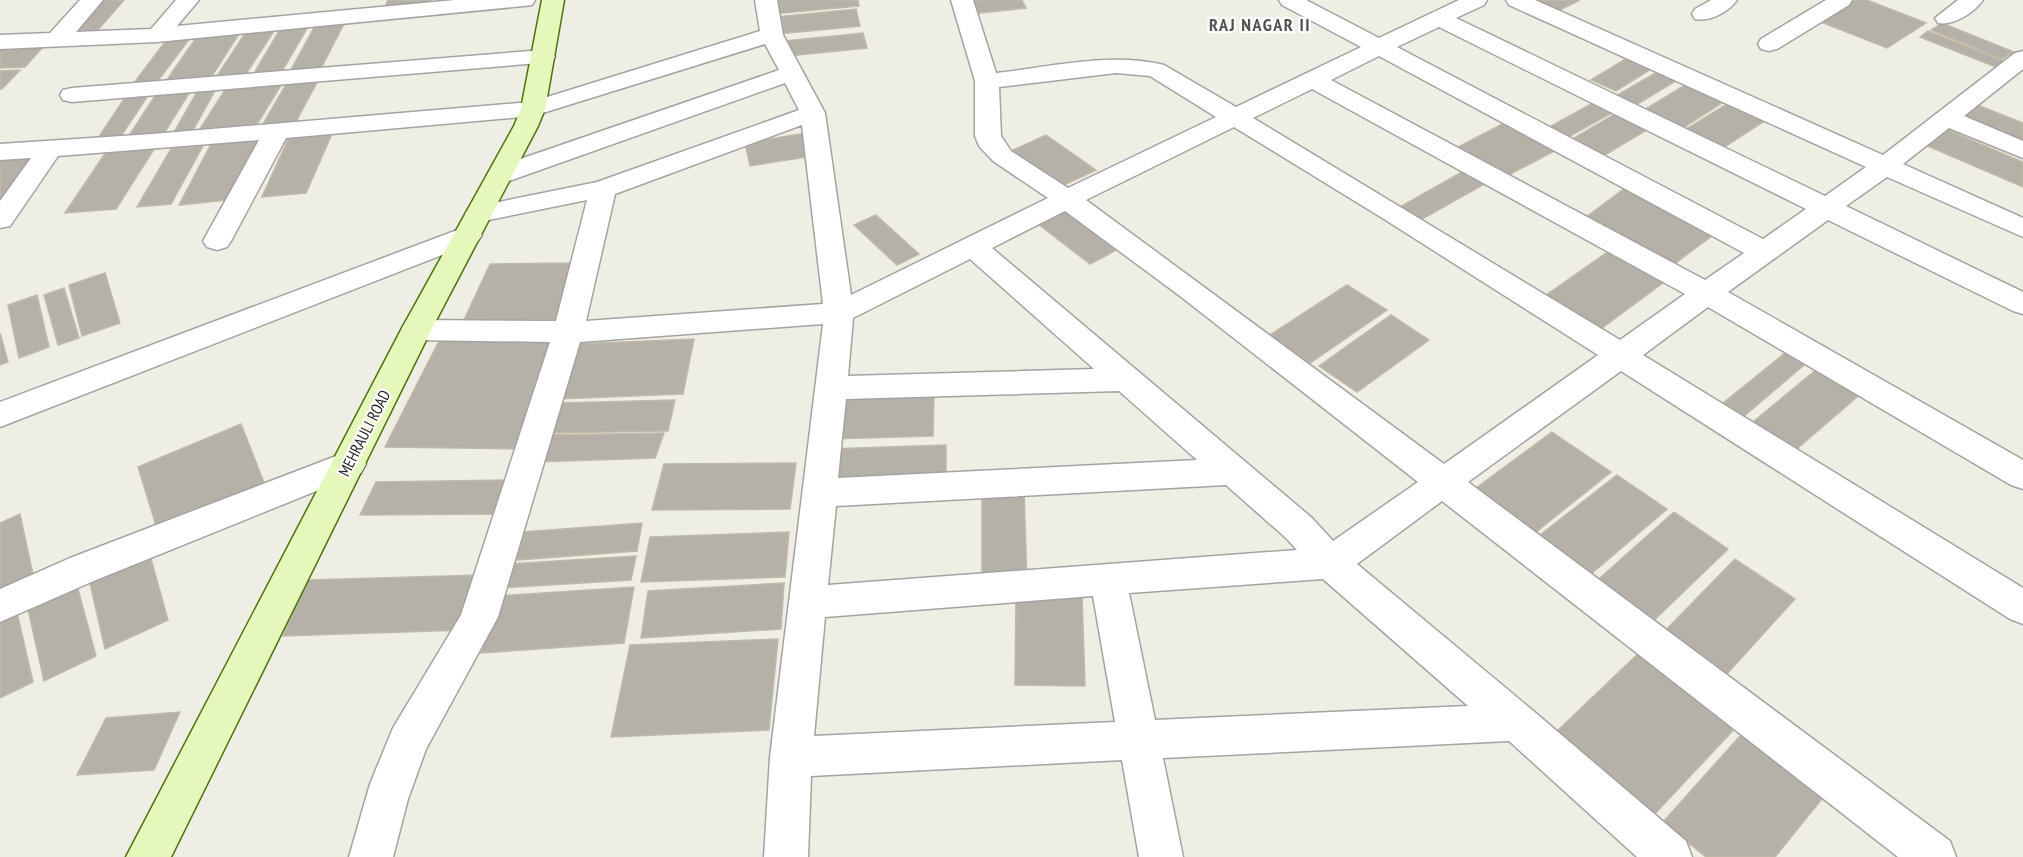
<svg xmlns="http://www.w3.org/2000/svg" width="2023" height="857" font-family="'PT Sans Narrow',sans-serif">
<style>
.building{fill:#b5b1a8;stroke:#c0b9a8;stroke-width:1.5}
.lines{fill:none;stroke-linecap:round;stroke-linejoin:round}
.street-casing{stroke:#a3a3a3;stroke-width:3}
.secondary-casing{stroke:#4c7309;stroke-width:3}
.street{fill:#fff;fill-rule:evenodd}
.secondary{fill:#e5f7bb;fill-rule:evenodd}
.labels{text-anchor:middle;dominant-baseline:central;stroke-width:4.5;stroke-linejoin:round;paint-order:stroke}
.street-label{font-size:16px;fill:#1f1f1f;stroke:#fff}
.far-district-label{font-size:18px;font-weight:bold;letter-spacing:1.5px;fill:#525252;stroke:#fff}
</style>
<rect width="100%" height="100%" fill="#efeee5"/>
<path class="building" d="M96 0H124L97 31 67 33Z
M388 0H431L429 6 384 9Z
M771 0H858L859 6 772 14Z
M965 0H1022L1026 8 971 14Z
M1522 0H1580L1552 14Z
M1848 0H1867L1926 23 1887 48 1816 20Z
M856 9 860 26 779 34 777 17Z
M345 22 318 74 287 77 316 24Z
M1942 23 2014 52 2002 59 1931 30Z
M309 25 278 78 250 80 282 26Z
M276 28 242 80 213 82 248 29Z
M242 29 207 84 162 87 200 32Z
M1928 31 2006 62 1998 68 1920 37Z
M194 33 154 86 130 88 171 34Z
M863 33 867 48 788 56 785 41Z
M43 47 25 67 0 68V50Z
M1632 55 1656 66 1616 91 1591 80Z
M1664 68 1684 76 1633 107 1614 97Z
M20 70 2 89H0V71Z
M319 79 293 127 260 129 288 81Z
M283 82 256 126 200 129 228 85Z
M1690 82 1728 99 1683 128 1644 110Z
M216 89 192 132 173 134 198 90Z
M191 90 163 135 128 137 157 93Z
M149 94 119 139 96 141 126 96Z
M1598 100 1617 110 1563 140 1544 130Z
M1732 101 1769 118 1723 148 1686 129Z
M1975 104 2023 123V146L1957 120Z
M1618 112 1650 128 1600 158 1569 141Z
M1506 122 1558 149 1509 175 1458 147Z
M1943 128 2023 162V187L1923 144Z
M806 133 813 156 750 166 745 143Z
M332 134 306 193 262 197 289 137Z
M1046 135 1096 170 1058 188 1009 152Z
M265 139 236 199 179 205 211 144Z
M156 146 116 209 65 213 108 149Z
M203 146 171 204 137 207 171 149Z
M42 157 3 201H0V158Z
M1467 169 1488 182 1419 221 1398 208Z
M1624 189 1713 235 1673 265 1585 218Z
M1074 206 1126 245 1090 264 1038 224Z
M876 215 919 254 897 265 854 225Z
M1609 251 1664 282 1598 331 1542 298Z
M577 263 555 320H464L490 264Z
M105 273 120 323 82 336 69 285Z
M1347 285 1387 310 1310 363 1270 335Z
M64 288 79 338 58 345 44 295Z
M37 295 49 347 19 358 8 305Z
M1391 315 1429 340 1357 392 1319 366Z
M0 333 8 362 0 365Z
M440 339 563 341 519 449 385 447Z
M694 339 683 394 558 399 574 344Z
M1790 349 1810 360 1743 417 1722 404Z
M1822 365 1865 390 1792 453 1748 426Z
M934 395 933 436 830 439 835 398Z
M675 400 668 431 549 433 559 403Z
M241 424 265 485 158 532 138 467Z
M1552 432 1611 472 1531 536 1472 491Z
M664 433 655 458 536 462 544 435Z
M946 445V481L825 485 828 449Z
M796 463 790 509 652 510 664 464Z
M1617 475 1667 509 1591 574 1540 535Z
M507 480 496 514 360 515 376 482Z
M982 489H1024L1027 584 982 585Z
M1674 512 1728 549 1647 627 1591 586Z
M20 514 35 584 0 599V523Z
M642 523 637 551 503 561 510 533Z
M789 532 785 577 641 582 650 537Z
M148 548 168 620 105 649 88 575Z
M636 556 631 580 499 588 506 564Z
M1735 559 1795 599 1725 676 1664 632Z
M481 575 463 630 283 636 308 580Z
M75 578 96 656 44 681 26 600Z
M784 583 781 629 641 638 648 591Z
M634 587 624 643 481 653 496 596Z
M1016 593 1082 595 1085 686 1015 685Z
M15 604 33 682 0 698V611Z
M778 639 769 730 611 737 630 645Z
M1642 650 1739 724 1651 818 1553 735Z
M180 712 154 770 77 775 106 718Z
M1748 727 1830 789 1775 857H1706L1663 822Z"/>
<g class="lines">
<defs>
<path id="street" d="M80 0H103L76 32 151 29 176 0H199L177 26 455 0H535L532 5 524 6 157 42 0 49V35L50 33Z
M755 0H777L783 35 825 113 851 295 1048 198 993 161 979 146 975 136V81L951 0H973L996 73C1051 67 1110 52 1164 65L1236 107 1361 47 1282 5 1279 0H1306L1379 38 1459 0H1487L1484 5 1456 18 1825 196 1866 167 1509 5 1506 0H1535L1883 155 2015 53 2023 51V69L1964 116 2023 141V158L1949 128 1903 164 2023 218V237L1887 177 1846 206 2023 292V314L2013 311 1828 220 1728 292 2023 460V489L2011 485 1708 307 1643 355 2023 588V624L2010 619 1621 371 1468 482 1950 841 1956 857H1898L1442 501 1357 564 1531 709 1686 841 1692 857H1637L1509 741 1163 758 1183 857H1139L1122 760 811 776 808 857H764L770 757 823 324 580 342 498 617 426 749 408 799 393 857H349L370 784 393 728 461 615 550 342 416 340 405 337 401 330 405 323 416 320 556 321 587 200 479 222 469 220 465 214 469 208 479 206 597 182 799 110 785 83 509 181 500 183 491 181 487 175 491 169 779 70 765 44 533 116 286 138 231 241 227 247 217 250 207 247 203 241 259 140 58 156 10 226 0 228V201L31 158 0 160V144L152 134 531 102 760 31ZM1439 27 1806 209 1763 239 1397 47ZM1379 56 1744 253 1705 280 1331 80ZM1116 73 1150 76 1216 117 1068 188 1011 151 1001 136 999 87ZM1312 89 1685 294 1620 340 1253 118ZM802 125 823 304 586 321 615 194ZM1234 127 1384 219 1598 355 1444 464 1086 200ZM1065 211 1180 296 1418 482 1333 541 1312 518 992 248ZM970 259 1094 369 848 376 853 318ZM1119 391 1197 460 838 478 846 399ZM1226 485 1286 538 1297 550 828 585 836 506ZM1323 579 1468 706 1155 720 1129 593ZM1093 596 1115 722 814 736 825 617Z
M1711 0H1737C1729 12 1709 22 1695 19L1692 14 1695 9Z
M1826 0H1852L1849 5 1777 49 1769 51 1761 49 1758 44 1761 39Z
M1958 0H1983C1974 13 1953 26 1938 23L1935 18Z
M543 50 551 52 555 57 551 62 72 102 63 100 60 95 63 90 72 88Z
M468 226 478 229 482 235 478 241 0 427V402Z
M349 451 361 455 366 464 361 473 96 580 0 622V589L70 558Z"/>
<path id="secondary" d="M542 0H564L545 109 538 126 431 330 171 857H126L401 330 514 126 521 109Z"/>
</defs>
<use href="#street" class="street-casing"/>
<use href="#secondary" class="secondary-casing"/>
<use href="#street" class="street"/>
<use href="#secondary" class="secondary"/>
</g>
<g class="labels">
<g class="street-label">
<text transform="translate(364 433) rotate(-63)">MEHRAULI ROAD</text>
</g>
<g class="far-district-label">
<text x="1260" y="24">RAJ NAGAR II</text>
</g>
</g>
</svg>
